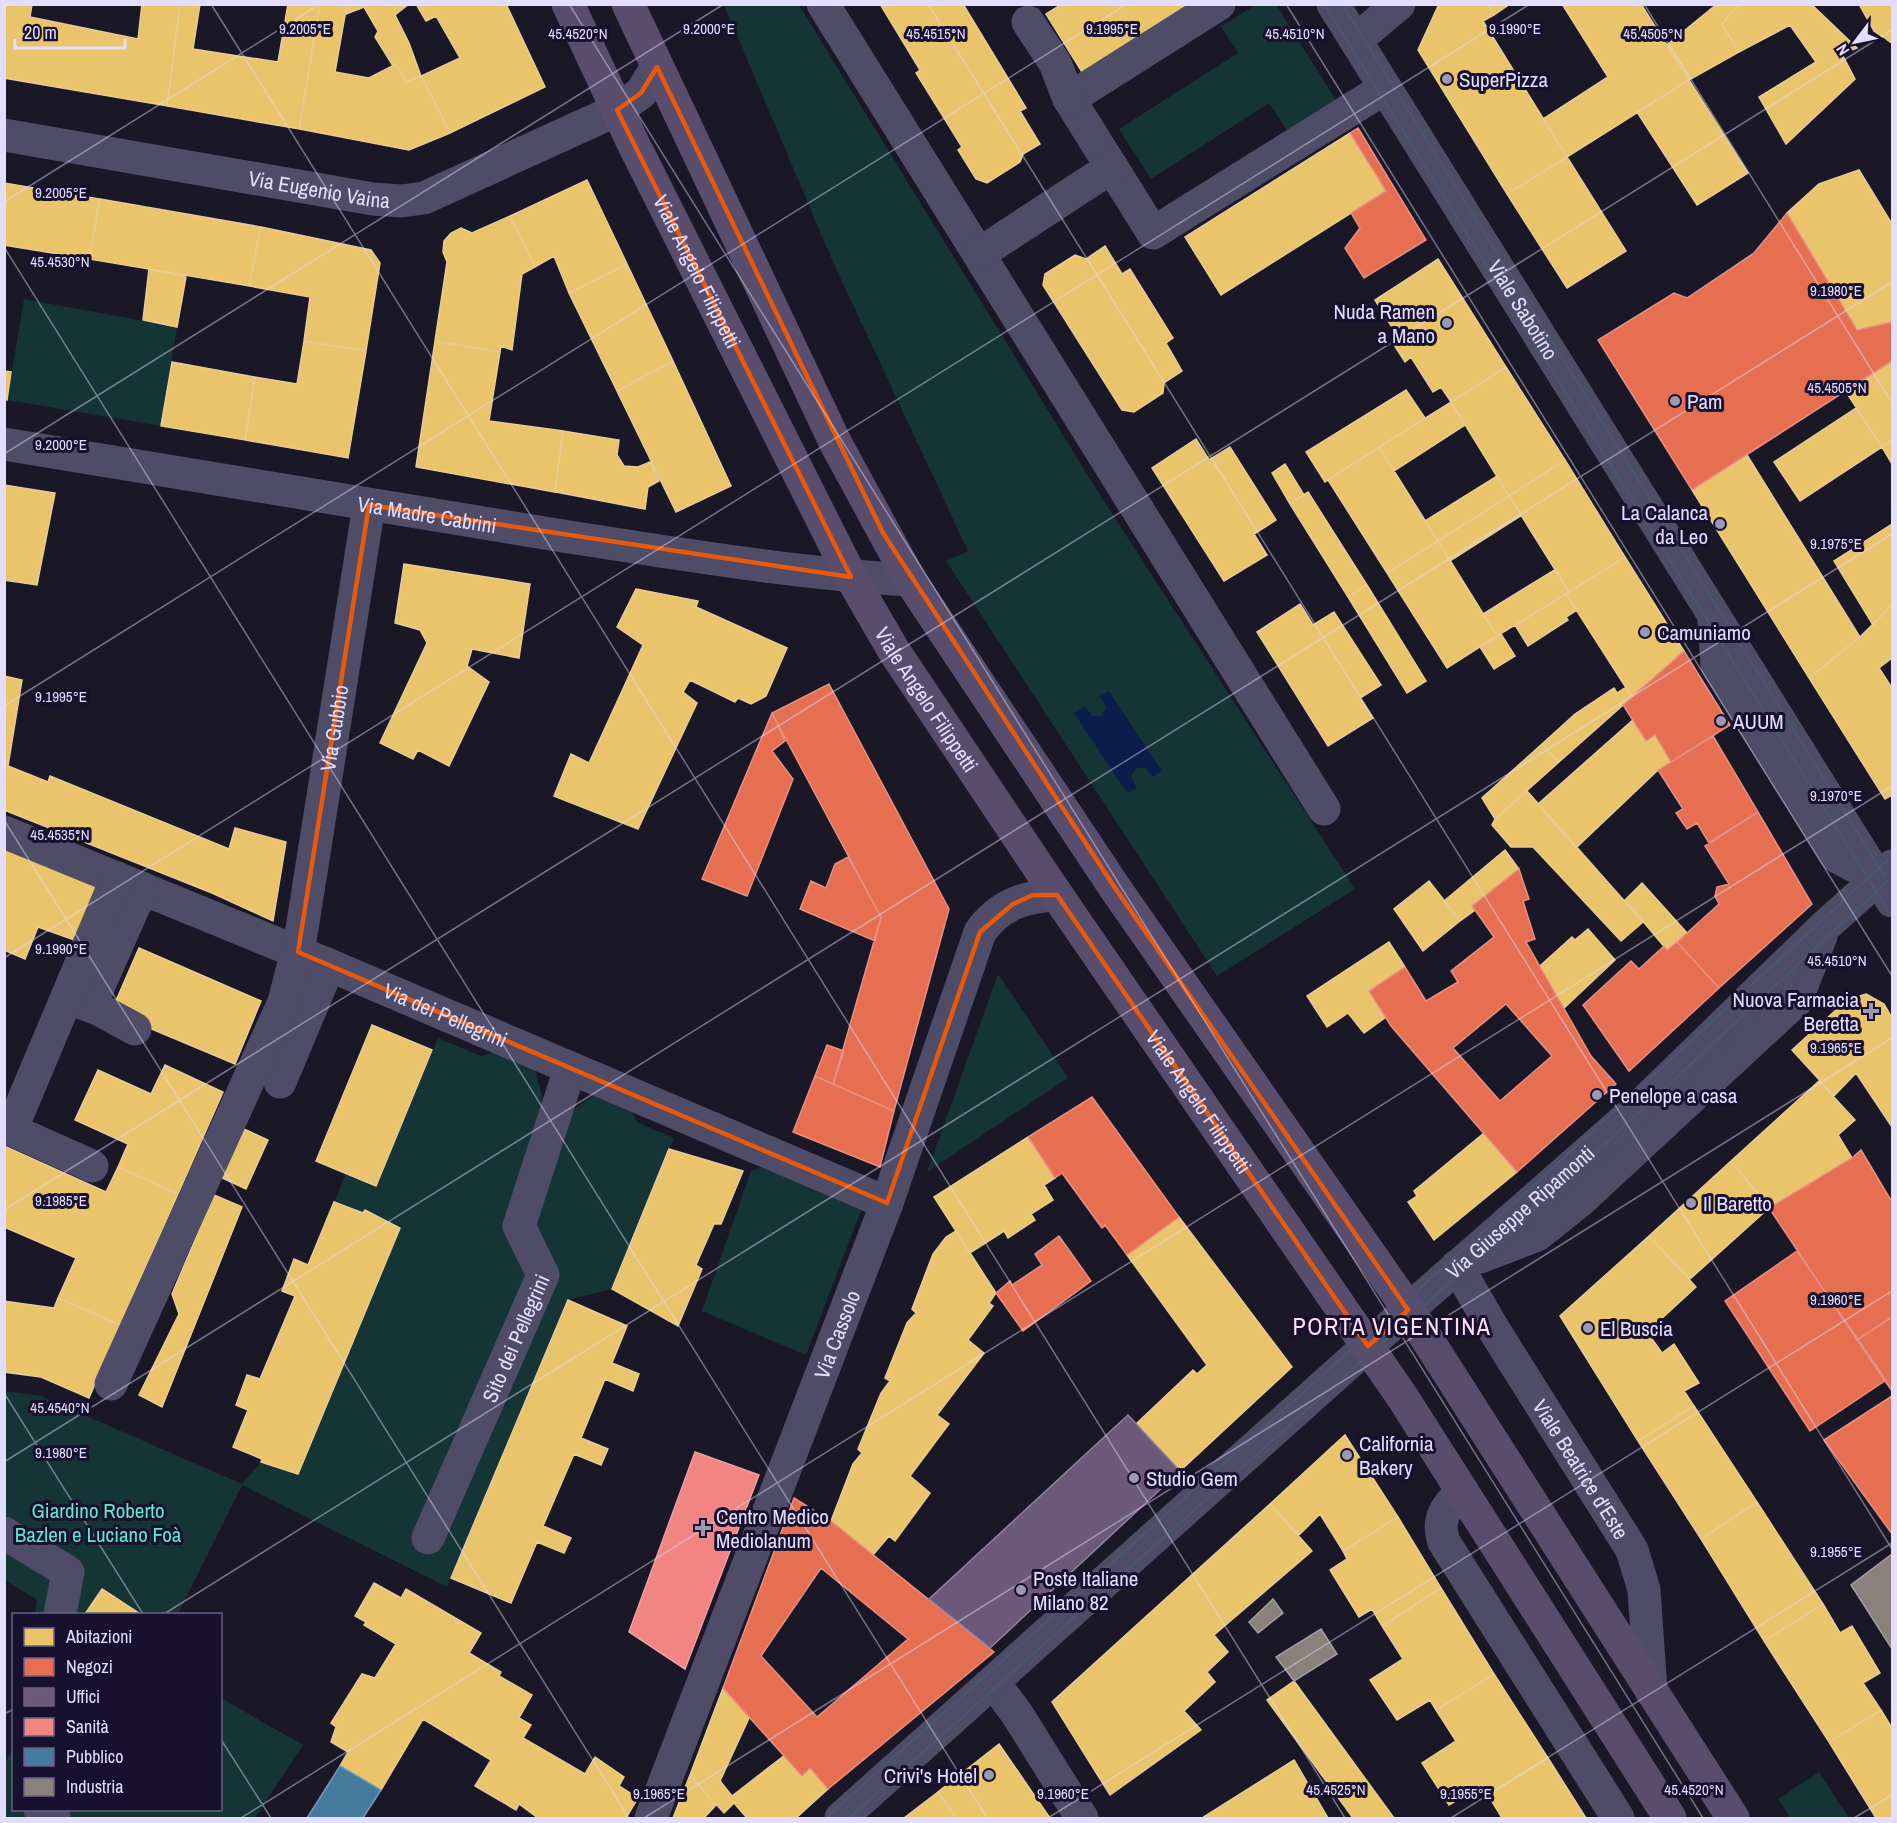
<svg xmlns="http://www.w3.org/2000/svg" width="1897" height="1823" font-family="'Archivo Narrow',sans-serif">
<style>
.green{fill:#143436}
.water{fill:#0a1d4b}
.homes{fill:#e9c46a;stroke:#e7cc97;stroke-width:1.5}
.shops{fill:#e76f51;stroke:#e69085;stroke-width:1.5;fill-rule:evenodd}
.offices{fill:#6d597a;stroke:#9081a2;stroke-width:1.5}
.health{fill:#f28482;stroke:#ee9fa8;stroke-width:1.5}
.public{fill:#457b9d;stroke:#7498ba;stroke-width:1.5}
.industry{fill:#8a817c;stroke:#a59da3;stroke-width:1.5}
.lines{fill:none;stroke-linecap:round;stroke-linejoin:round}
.minor{stroke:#4f4c68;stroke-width:33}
.major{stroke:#584d6c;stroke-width:33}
.tram{stroke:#485b71;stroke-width:1.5}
.marked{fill:none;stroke:#e8590c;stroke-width:4.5;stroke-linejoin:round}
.ticks{fill:none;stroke:#e3ddff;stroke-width:1.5;stroke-opacity:0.45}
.poi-dot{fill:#9d98b3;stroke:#17102e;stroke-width:2}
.labels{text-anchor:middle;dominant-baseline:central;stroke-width:6;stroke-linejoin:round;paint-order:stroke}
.poi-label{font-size:21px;fill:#e3ddff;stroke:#17102e;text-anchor:start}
.street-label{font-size:21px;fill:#e3ddff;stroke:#17102e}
.park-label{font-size:21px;fill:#60e8cd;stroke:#17102e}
.quarter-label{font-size:24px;letter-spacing:1.5px;fill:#ffdff2;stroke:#17102e}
.ticks-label{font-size:15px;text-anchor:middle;fill:#e3ddff;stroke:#17102e;stroke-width:6;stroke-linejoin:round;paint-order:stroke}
</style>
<rect width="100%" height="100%" fill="#1a1727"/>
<path class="green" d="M724 5H799L1095 487 1355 889 1217 976 946 561 968 551 833 262Z
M1256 5H1276L1336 100 1287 130 1269 103 1151 179 1119 129 1238 53 1221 26Z
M24 299 177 327 161 426 7 400Z
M998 974 1068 1078 927 1172Z
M438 1038 481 1056 496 1052 534 1067 544 1103 571 1112 597 1093 628 1105 638 1123 674 1138 612 1289 568 1300 447 1587 242 1485 178 1614H35L37 1600 5 1580 4 1391 41 1396 242 1484 261 1462 365 1211 363 1213 334 1202 346 1174 376 1185Z
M767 1166 862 1208 806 1355 702 1311 751 1171Z
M221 1698 303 1745 255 1818H5L4 1765 13 1748 14 1810H220Z
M1819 1772 1849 1818H1791L1778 1799Z"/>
<path class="water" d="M1109 691 1162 771 1152 777 1146 768H1136L1131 776 1136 788 1127 793 1074 713 1085 706 1092 716H1102L1106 707 1100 696Z"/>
<path class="homes" d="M4 4H32L30 17 138 39 142 4H180L167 106 4 78Z
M180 4H200L193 49 278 62 288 4H320L299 129 167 106Z
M320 4H347L335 72 369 78 396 64 406 82 421 76 450 133 409 150 299 129Z
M347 4H409L395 15 409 43 421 76 406 82 396 64 393 66 375 37 378 31 364 7 346 14Z
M416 4H506L545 87 450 133 421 76 460 58 436 16 426 21Z
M880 4H963L1026 108 1020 111 1040 144 1023 154 1020 162 987 183 976 179 958 150 962 147 916 73 920 70Z
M1062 4H1191L1082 72 1046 14Z
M1439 4H1487L1494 15 1483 21 1567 157 1507 194 1418 50Z
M1487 4H1510L1494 15Z
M1562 4H1641L1689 80 1567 157 1543 119 1608 77Z
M1717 4H1739L1722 24 1739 52 1689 80 1667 45Z
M1739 4H1811L1857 48 1842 54 1855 79 1786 144 1759 97 1816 62 1790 25 1739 52 1722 24Z
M1859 4H1892V43L1874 31Z
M1689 80 1748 173 1697 205 1637 112Z
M1350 133 1386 191 1221 295 1185 237Z
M1567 157 1626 251 1567 288 1507 194Z
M1859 170 1892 224V322L1857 330 1787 213 1819 184Z
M587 180 627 264 569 293 554 256 535 267 510 216Z
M4 183 100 199 89 259 4 245Z
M100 199 261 227 249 286 89 259Z
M510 216 535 267 522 274 512 350 501 346 500 352 435 341 447 262 443 252 444 241 451 233 461 228 472 233Z
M261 227 371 250 380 263 366 351 304 341 310 297 249 286Z
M1105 246 1122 274 1130 269 1173 338 1166 343 1182 371 1164 383 1163 393 1134 412 1122 410 1043 285 1045 274 1075 255 1086 259Z
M1438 259 1506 367 1451 402 1441 387 1433 392 1411 357 1405 362 1394 345 1400 340 1375 300Z
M627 264 673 361 617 391 569 293Z
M149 269 186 277 177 327 143 320Z
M304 341 366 351 348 458 245 440 255 377 297 384Z
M435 341 500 352 489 421 563 431 555 492 416 467Z
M673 361 731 486 676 512 617 391Z
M1892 361V440L1882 447 1846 392Z
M172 362 255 377 245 440 161 426Z
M1506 367 1565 460 1509 496 1451 402Z
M4 371 11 372 7 400H4Z
M1406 390 1425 418 1325 482 1306 452Z
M1451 402 1465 425 1394 471 1379 447Z
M1856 408 1882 447 1800 501 1774 462Z
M563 431 619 440 617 455 624 466 638 467 650 462 659 481 648 487 645 509 555 492Z
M1196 439 1209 460 1230 447 1276 520 1254 534 1267 555 1224 581 1152 468Z
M1892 440V464L1882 447Z
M1379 447 1438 541 1387 573 1328 480Z
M1747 455 1860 637 1809 678 1692 490Z
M1565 460 1625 557 1569 592 1509 496Z
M1285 464 1304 495 1290 504 1272 473Z
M1497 476 1509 496 1438 541 1425 521Z
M4 485 55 493 37 585 4 580Z
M1308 492 1367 585 1348 597 1290 504Z
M1509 496 1522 515 1450 561 1438 541Z
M1892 524V605L1873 625 1834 561Z
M1438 541 1497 636 1447 668 1387 573Z
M1625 557 1684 651 1632 697 1566 594Z
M404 564 530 584 519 658 472 649 467 666 489 682 449 766 418 750 413 759 380 743 427 643 420 630 395 623Z
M1556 569 1569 592 1497 636 1483 614Z
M1367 585 1426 681 1407 693 1348 597Z
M636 589 698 601 696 607 787 648 766 696 751 704 738 698 735 702 690 680 683 692 697 703 638 829 554 796 571 754 589 763 643 645 617 627Z
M1566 594 1577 610 1566 617 1568 620 1528 646 1515 625Z
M1300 604 1313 625 1334 612 1381 685 1360 698 1373 718 1328 746 1257 632Z
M1892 605V658L1879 668 1892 688V795L1885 799 1809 678 1860 637Z
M1501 634 1515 656 1494 669 1480 647Z
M4 676 22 680 8 766 48 782 50 776 229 849 235 828 286 842 273 921 212 893 4 810Z
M1626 687 1632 697 1559 762 1542 744 1575 714 1614 688 1617 693Z
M1633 720 1646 741 1655 735 1671 762 1658 770 1576 848 1538 804Z
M1542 744 1559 762 1495 819 1482 798Z
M1527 791 1643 922 1621 941 1533 847H1511L1492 825 1495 819Z
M4 848 105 888 80 942 38 927 25 959 4 950Z
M1505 850 1519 869 1472 906 1475 910 1460 921 1444 901Z
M1429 881 1460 921 1423 951 1394 909Z
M1642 883 1687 933 1667 950 1625 900Z
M1588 929 1615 960 1564 1008 1540 966 1572 937 1575 940Z
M1389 942 1405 967 1369 991 1386 1017 1364 1033 1348 1013 1327 1027 1307 996Z
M139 948 261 1001 235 1064 111 1012Z
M1866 994 1884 1004 1892 1018V1127L1856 1073 1834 1096 1792 1050 1847 1000Z
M372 1025 432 1050 376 1186 316 1161Z
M165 1065 223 1092 178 1194 118 1167 128 1144 75 1120 98 1070 151 1094Z
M1819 1081 1855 1120 1838 1135 1852 1158 1769 1208 1731 1161Z
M244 1129 268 1140 246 1189 222 1178Z
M1484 1133 1517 1172 1434 1240 1408 1202 1417 1196 1414 1191Z
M1028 1137 1055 1178 1044 1185 1053 1200 1031 1214 1035 1220 1008 1238 1004 1231 970 1253 934 1197Z
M4 1146 106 1192 118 1167 178 1194 120 1325 58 1298 76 1258 4 1227Z
M669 1149 743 1171 721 1224H714L696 1265 702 1269 678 1326 612 1289Z
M1731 1161 1769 1208 1690 1279 1649 1236Z
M214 1195 242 1207 162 1407 139 1395 179 1314 172 1294Z
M334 1202 363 1213 365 1210 400 1228 298 1474 261 1462 262 1459 233 1447 248 1410 236 1405 247 1375 260 1379 295 1296 282 1291 294 1259 308 1265Z
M1179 1217 1292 1367 1180 1471 1136 1424 1193 1370 1197 1374 1207 1365 1127 1255Z
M956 1231 996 1293 989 1303 993 1306 968 1340 984 1353 937 1415 949 1424 910 1476 930 1493 895 1541 889 1536 873 1555 831 1521 853 1464 862 1453 858 1449 881 1393 890 1381 885 1378 907 1323 916 1313 912 1309 933 1254 946 1237Z
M1649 1236 1696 1287 1647 1332 1662 1353 1674 1344 1699 1383 1684 1391 1694 1406 1638 1441 1560 1316Z
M58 1298 120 1325 89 1398 41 1377 4 1372V1301L54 1308Z
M568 1300 627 1326 612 1363 639 1374 633 1391 605 1379 581 1438 608 1449 601 1465 574 1454 543 1526 571 1538 564 1553 537 1542 511 1603 451 1578Z
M1694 1406 1757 1502 1701 1539 1638 1441Z
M1345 1435 1398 1517 1343 1551 1320 1514 1299 1535 1270 1504Z
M1757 1502 1823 1604 1764 1641 1701 1539Z
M1270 1504 1312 1551 1214 1635 1228 1652 1207 1672 1215 1682 1184 1711 1201 1730 1110 1795 1052 1702Z
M1398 1517 1441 1588 1382 1626 1372 1609 1359 1617 1330 1570 1347 1559 1343 1551Z
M374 1583 401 1598 406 1589 481 1633 469 1653 501 1672 499 1676 532 1695 519 1718 531 1725 523 1738 585 1774 595 1757 624 1777 619 1786 638 1798 626 1818H538L519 1804 516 1810 475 1786 491 1760 423 1719 381 1790 340 1766 348 1752 331 1742 336 1727 331 1723 362 1674 375 1678 396 1644 364 1625 366 1622 355 1616Z
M1441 1588 1494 1674 1436 1710 1430 1700 1397 1720 1370 1680 1403 1659 1382 1626Z
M102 1589 139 1613 138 1614H85Z
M1823 1604 1840 1633 1852 1626 1880 1673 1863 1683 1881 1710 1829 1742 1764 1641Z
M1494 1674 1548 1758 1488 1795 1482 1785 1449 1805 1422 1763 1456 1741 1436 1710Z
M1294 1681 1394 1818H1353L1267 1700Z
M723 1688 750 1716 720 1781 732 1796 785 1755 802 1776 810 1768 828 1789 796 1818H747L734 1803 724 1813 690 1775Z
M1881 1710 1892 1728V1818H1876L1829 1742Z
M999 1744 1050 1818H956L938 1792Z
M1548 1758 1586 1818H1502L1488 1795Z
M1294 1760 1328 1818H1202Z
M690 1775 716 1805 704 1818H673Z
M938 1792 956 1818H904Z"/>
<path class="shops" d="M1358 128 1426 240 1364 278 1345 248 1360 228 1351 213 1386 191 1350 133Z
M1787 213 1857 330 1892 322V361L1692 490 1598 340 1674 293 1687 298 1754 253Z
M1684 651 1730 725 1671 762 1655 735 1646 741 1623 705Z
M829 684 949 909 894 1111 833 1084 881 917 772 713Z
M772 713 785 741 772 751 793 779 747 896 702 879Z
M1713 736 1758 812 1709 843 1697 823 1687 829 1676 813 1683 809 1658 770Z
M1758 812 1812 904 1719 988 1677 942 1719 904 1715 896 1717 887 1729 884 1705 846Z
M848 857 881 917 875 941 800 909 811 881 826 888 835 864Z
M1519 869 1529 899 1523 901 1535 939 1526 942 1591 1056 1616 1084 1517 1172 1391 1026 1369 991 1405 967 1426 1001 1458 982 1451 971 1494 937 1472 906ZM1506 1004 1552 1056 1500 1101 1453 1048Z
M1677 942 1719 988 1629 1071 1583 1005 1631 961 1639 969 1664 946 1667 950Z
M827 1045 844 1051 833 1084 815 1076Z
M815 1076 894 1111 880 1167 793 1132Z
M1092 1097 1179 1217 1127 1255 1105 1225 1102 1228 1062 1173 1055 1178 1028 1137Z
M1861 1150 1892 1202V1317L1857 1340 1769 1208 1852 1158Z
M1059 1236 1091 1281 1023 1331 996 1293 1010 1281 1012 1285 1042 1265 1035 1254Z
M1797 1251 1886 1380 1810 1431 1725 1301Z
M1892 1317V1391L1857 1340Z
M1892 1396V1534L1824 1440Z
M794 1498 831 1521 994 1652 828 1789 810 1768 802 1776 723 1688ZM821 1568 908 1639 817 1717 761 1656Z"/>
<path class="offices" d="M1128 1415 1180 1471 990 1648 929 1599Z"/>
<path class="health" d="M695 1452 759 1475 685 1669 629 1632Z"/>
<path class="public" d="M340 1766 381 1790 363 1818H307Z"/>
<path class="industry" d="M1892 1554V1649L1851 1585Z
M1273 1599 1283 1613 1258 1633 1249 1622Z
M1321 1629 1337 1654 1294 1681 1276 1657Z"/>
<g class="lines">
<g class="minor">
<path d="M823 4 1324 809"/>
<path d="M1219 4 1069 99 1153 233 1385 88"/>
<path id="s1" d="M1333 4 1892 901"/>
<path d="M1028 22 1055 63 1069 99"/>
<path d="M1356 40 1399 4"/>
<path id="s2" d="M4 135 373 199 401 201 424 198 617 110 641 93 657 67"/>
<path d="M979 254 1112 167"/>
<path id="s3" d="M4 444C191 475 377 507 563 536 678 554 794 573 910 580"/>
<path d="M1714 619 1717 665 1837 857 1877 878"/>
<path id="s4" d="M4 832 329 965 887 1203"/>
<path d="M97 990 142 888"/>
<path d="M67 997 100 1010 135 1029"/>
<path d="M280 1082 329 965"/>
<path d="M92 1166 11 1130 117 878"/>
<path d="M1480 1257 1537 1235 1581 1200 1789 1007 1796 1001 1821 936"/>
<path id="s5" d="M1457 1266 1494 1330 1632 1550 1644 1590 1651 1691"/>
<path id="s6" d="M111 1384 284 1002 301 935 369 505"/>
<path d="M1462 1491C1446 1507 1436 1519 1444 1542L1618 1818"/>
<path d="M4 1533 68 1572 60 1614"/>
<path id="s7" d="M428 1538 543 1275 519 1226 570 1069"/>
<path d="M994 1683 1017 1714 1082 1818"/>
<path d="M40 1810 54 1818"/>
<path id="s8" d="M651 1818 887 1203 980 932C999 905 1025 896 1057 895"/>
<path id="s9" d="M841 1818 1408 1310 1637 1109 1825 926 1892 866"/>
</g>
<g class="major">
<path id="s10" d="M568 4 632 141 851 577 894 651 1057 895 1403 1398 1670 1818"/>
<path d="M628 4 835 442 910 580 1115 888 1404 1303 1733 1818"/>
</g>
<path class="tram" d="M1324 4 1892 917
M1342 4 1884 875
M826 1818 1474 1240 1892 856
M849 1818 1605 1144 1892 877"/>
</g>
<path class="marked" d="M657 67 883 533 1115 888 1408 1310 1368 1346 1057 895H1033L1013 904 980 932 887 1203 298 952 369 505 851 577 617 110 641 93Z"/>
<path class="ticks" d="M211 4 1345 1818M569 4 1703 1818M928 4 1892 1549M1286 4 1892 976M1644 4 1892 403M4 202 320 4M4 247 987 1818M4 454 724 4M4 706 1127 4M4 820 629 1818M4 958 1530 4M4 1210 1892 30M4 1393 143 1614M4 1462 1892 282M164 1614 1892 534M4 1714 14 1709M220 1738 271 1818M241 1818 1892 786M644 1818 1892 1038M1048 1818 1892 1291M1451 1818 1892 1543M1854 1818 1892 1795"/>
<g class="poi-dot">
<circle cx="1447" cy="79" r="6"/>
<circle cx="1447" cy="323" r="6"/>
<circle cx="1675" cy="401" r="6"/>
<circle cx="1720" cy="524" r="6"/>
<circle cx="1645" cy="632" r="6"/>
<circle cx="1721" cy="721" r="6"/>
<path d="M1868 1002h6v6h6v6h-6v6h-6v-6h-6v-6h6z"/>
<circle cx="1597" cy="1095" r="6"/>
<circle cx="1691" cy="1203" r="6"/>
<circle cx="1588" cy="1328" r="6"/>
<circle cx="1347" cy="1455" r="6"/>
<circle cx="1134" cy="1478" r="6"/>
<path d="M700 1519h6v6h6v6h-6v6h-6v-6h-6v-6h6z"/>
<circle cx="1021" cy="1590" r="6"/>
<circle cx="989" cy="1775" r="6"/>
</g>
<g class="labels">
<g class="poi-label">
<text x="1459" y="79">SuperPizza</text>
<text x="1435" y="311" text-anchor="end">Nuda Ramen<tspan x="1435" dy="24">a Mano</tspan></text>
<text x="1687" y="401">Pam</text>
<text x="1708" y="512" text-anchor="end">La Calanca<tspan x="1708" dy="24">da Leo</tspan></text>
<text x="1657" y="632">Camuniamo</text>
<text x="1733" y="721">AUUM</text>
<text x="1859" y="999" text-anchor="end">Nuova Farmacia<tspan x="1859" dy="24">Beretta</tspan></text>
<text x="1609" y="1095">Penelope a casa</text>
<text x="1703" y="1203">Il Baretto</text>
<text x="1600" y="1328">El Buscia</text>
<text x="1359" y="1443">California<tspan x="1359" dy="24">Bakery</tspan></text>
<text x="1146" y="1478">Studio Gem</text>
<text x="716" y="1516">Centro Medico<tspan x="716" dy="24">Mediolanum</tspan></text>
<text x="1033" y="1578">Poste Italiane<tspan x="1033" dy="24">Milano 82</tspan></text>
<text x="977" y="1775" text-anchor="end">Crivi's Hotel</text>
</g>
<g class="street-label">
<text stroke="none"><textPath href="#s2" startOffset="320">Via Eugenio Vaina</textPath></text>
<text stroke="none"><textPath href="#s10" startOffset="297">Viale Angelo Filippetti</textPath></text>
<text stroke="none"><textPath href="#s1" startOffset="360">Viale Sabotino</textPath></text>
<text stroke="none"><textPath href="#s3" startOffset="429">Via Madre Cabrini</textPath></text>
<text stroke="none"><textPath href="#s10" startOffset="783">Viale Angelo Filippetti</textPath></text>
<text stroke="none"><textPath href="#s6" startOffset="698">Via Gubbio</textPath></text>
<text stroke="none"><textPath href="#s4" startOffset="478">Via dei Pellegrini</textPath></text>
<text stroke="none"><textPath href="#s10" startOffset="1269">Viale Angelo Filippetti</textPath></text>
<text stroke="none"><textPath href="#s9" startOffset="910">Via Giuseppe Ripamonti</textPath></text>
<text stroke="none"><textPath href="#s8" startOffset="518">Via Cassolo</textPath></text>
<text stroke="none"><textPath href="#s7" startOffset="218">Sito dei Pellegrini</textPath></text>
<text stroke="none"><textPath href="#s5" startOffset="238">Viale Beatrice d'Este</textPath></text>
</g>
<g class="park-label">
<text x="98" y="1510">Giardino Roberto<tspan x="98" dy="24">Bazlen e Luciano Foà</tspan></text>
</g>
<g class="quarter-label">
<text x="1392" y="1326">PORTA VIGENTINA</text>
</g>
</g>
<g class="ticks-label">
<text x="1515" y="34">9.1990°E</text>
<text x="305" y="34">9.2005°E</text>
<text x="709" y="34">9.2000°E</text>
<text x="1112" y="34">9.1995°E</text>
<text x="578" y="39">45.4520°N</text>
<text x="1295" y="39">45.4510°N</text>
<text x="1653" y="39">45.4505°N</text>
<text x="936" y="39">45.4515°N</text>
<text x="61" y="198">9.2005°E</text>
<text x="60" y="267">45.4530°N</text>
<text x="1836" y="296">9.1980°E</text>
<text x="1837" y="393">45.4505°N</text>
<text x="61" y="450">9.2000°E</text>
<text x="1836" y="549">9.1975°E</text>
<text x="61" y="702">9.1995°E</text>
<text x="1836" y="801">9.1970°E</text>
<text x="60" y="840">45.4535°N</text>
<text x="61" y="954">9.1990°E</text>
<text x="1837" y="966">45.4510°N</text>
<text x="1836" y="1053">9.1965°E</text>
<text x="61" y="1206">9.1985°E</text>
<text x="1836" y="1305">9.1960°E</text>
<text x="60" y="1413">45.4540°N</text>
<text x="61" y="1458">9.1980°E</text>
<text x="1836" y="1557">9.1955°E</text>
<text x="1336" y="1795">45.4525°N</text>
<text x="1694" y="1795">45.4520°N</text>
<text x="659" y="1799">9.1965°E</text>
<text x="1063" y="1799">9.1960°E</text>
<text x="1466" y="1799">9.1955°E</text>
</g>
<rect width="1897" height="1823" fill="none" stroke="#e3ddff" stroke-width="12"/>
<rect x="12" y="1613" width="210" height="198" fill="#17102e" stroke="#696282" stroke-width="1.5"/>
<rect x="24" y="1628" width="30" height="18" fill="#e9c46a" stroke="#696282" stroke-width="1.5"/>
<text x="66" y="1643" font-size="18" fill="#e3ddff">Abitazioni</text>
<rect x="24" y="1658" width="30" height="18" fill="#e76f51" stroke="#696282" stroke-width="1.5"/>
<text x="66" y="1673" font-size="18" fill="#e3ddff">Negozi</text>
<rect x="24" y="1688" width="30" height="18" fill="#6d597a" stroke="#696282" stroke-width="1.5"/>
<text x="66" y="1703" font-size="18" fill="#e3ddff">Uffici</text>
<rect x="24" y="1718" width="30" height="18" fill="#f28482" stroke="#696282" stroke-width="1.5"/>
<text x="66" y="1733" font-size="18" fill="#e3ddff">Sanità</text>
<rect x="24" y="1748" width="30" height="18" fill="#457b9d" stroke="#696282" stroke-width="1.5"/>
<text x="66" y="1763" font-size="18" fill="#e3ddff">Pubblico</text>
<rect x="24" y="1778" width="30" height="18" fill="#8a817c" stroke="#696282" stroke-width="1.5"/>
<text x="66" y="1793" font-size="18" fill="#e3ddff">Industria</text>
<g transform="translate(1855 42) rotate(238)" stroke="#17102e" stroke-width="4.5" paint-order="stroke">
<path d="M0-4.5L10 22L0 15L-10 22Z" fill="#e3ddff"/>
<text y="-9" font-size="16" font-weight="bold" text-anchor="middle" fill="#e3ddff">N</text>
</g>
<path d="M15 39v9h110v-9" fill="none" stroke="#e3ddff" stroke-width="3"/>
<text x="24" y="39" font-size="18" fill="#e3ddff" stroke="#17102e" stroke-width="4.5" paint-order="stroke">20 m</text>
</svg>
